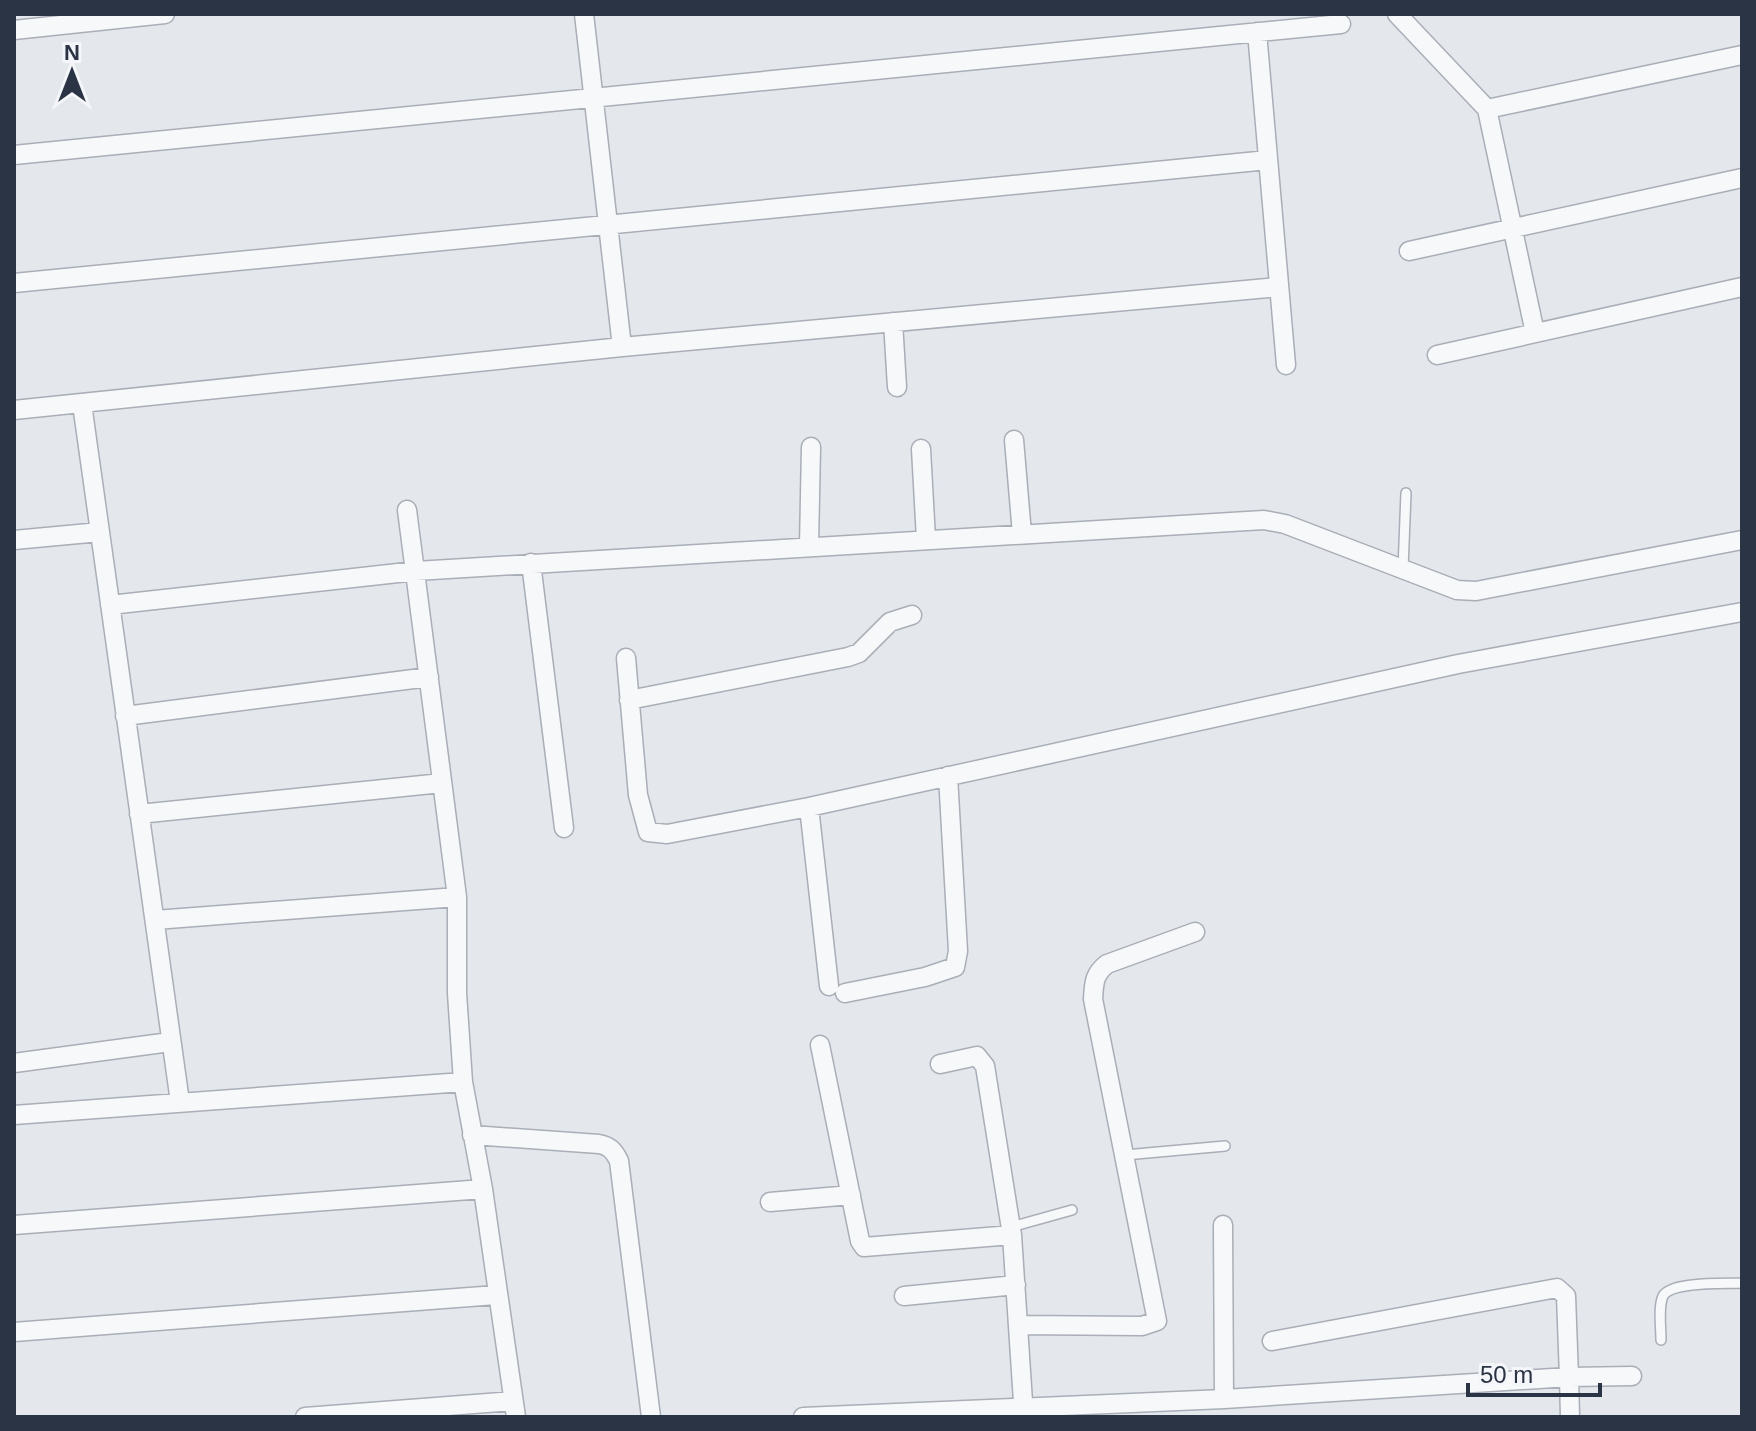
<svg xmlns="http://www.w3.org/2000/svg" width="1756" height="1431" font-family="Helvetica,sans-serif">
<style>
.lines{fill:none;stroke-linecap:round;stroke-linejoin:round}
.service-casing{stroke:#a9aeb7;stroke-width:12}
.minor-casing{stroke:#a9aeb7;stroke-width:21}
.service{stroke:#f7f8fa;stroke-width:9}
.minor{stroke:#f7f8fa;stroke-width:18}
</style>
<rect width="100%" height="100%" fill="#e4e7ec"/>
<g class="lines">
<defs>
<path id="service" d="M1403 569 1406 493
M1125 1155 1225 1146
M1011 1227 1072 1210
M1661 1340C1661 1327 1658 1307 1663 1296 1671 1281 1726 1284 1742 1283"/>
<path id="minor" d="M584 14 622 347
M1397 14 1487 109 1535 333
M14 30 165 14
M1257 32 1286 365
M1487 109 1742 55
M14 155 1341 24
M1409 251 1742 178
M14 283 1268 160
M893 322 897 387
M1437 355 1742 287
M82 404 180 1102
M14 410 622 347 1279 287
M1014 440 1022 534
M921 449 926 539
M407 510 457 897V993L463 1082 483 1189 516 1417
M14 540 100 532
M809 546 811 447
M531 563 564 828
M110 605 416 571 1264 520 1285 524 1457 590 1476 591 1742 540
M626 658 638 795 648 832 667 834 809 807
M629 700 848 657 859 653 890 622 912 615
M125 716 429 677
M139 814 442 783
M155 920 457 897
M829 986 809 807 1458 664 1742 612
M845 993 925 977 955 967 958 951 948 776
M820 1045 860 1241 864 1247 1012 1235
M14 1063 170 1042
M940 1064 977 1056 985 1066 1012 1235 1024 1417
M14 1115 463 1082
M472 1135 599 1144C610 1146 614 1151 619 1161L651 1417
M770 1202 851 1195
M14 1225 483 1189
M1223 1225 1224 1399
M904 1296 1016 1285
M1019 1325 1142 1326 1157 1321 1093 999C1094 983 1094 974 1107 964L1195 932
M14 1332 496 1295
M1272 1341 1557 1288 1566 1296 1569 1377 1632 1376
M305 1417 513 1401
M803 1417 1224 1399 1569 1377 1570 1417"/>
</defs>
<use href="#service" class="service-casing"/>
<use href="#minor" class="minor-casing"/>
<use href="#service" class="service"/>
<use href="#minor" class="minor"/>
</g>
<rect width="1756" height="1431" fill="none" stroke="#2b3445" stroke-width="32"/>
<g transform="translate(72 72)" stroke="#f4f6f9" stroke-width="6" paint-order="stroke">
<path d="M0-6L14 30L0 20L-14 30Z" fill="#2b3445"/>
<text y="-12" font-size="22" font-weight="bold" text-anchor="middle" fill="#2b3445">N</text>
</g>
<path d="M1468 1383v12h132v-12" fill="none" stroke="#2b3445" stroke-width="4"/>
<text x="1480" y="1383" font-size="24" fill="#2b3445" stroke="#f4f6f9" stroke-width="6" paint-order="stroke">50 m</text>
</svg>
